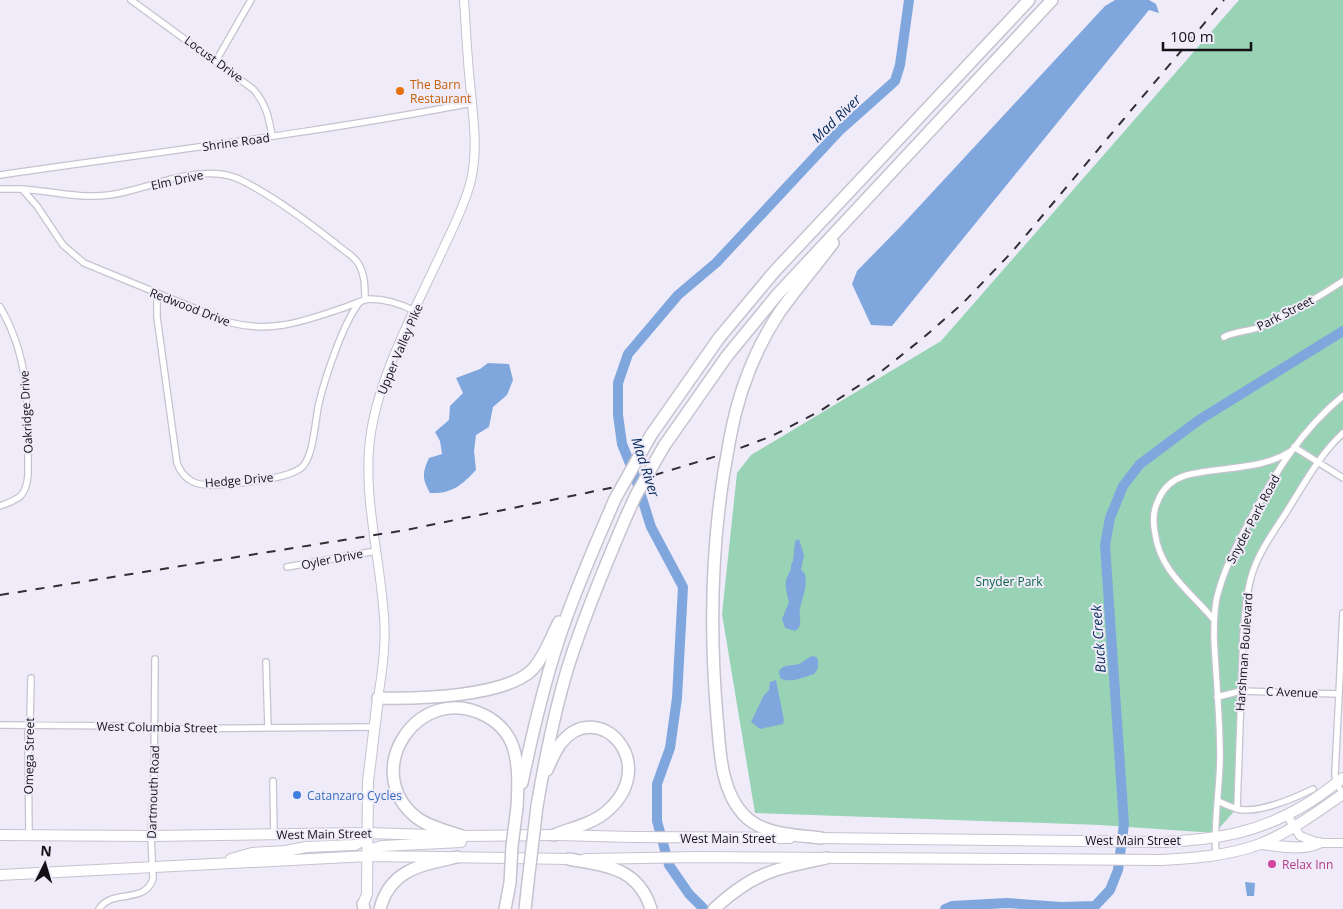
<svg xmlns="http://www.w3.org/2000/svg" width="1343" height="909" font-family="'Open Sans',sans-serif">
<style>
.green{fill:#99d3b5}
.water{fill:#80a7dd}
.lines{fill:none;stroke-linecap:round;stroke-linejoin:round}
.river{stroke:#80a7dd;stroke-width:10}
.minor-casing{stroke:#c6c2cf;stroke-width:8}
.tertiary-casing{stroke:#c6c2cf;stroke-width:10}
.primary-casing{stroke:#c6c2cf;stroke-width:12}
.trunk-casing{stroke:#c6c2cf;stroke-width:12}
.motorway-casing{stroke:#c6c2cf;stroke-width:14}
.minor{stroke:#fff;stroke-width:5.5}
.tertiary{stroke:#fff;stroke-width:8}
.primary{stroke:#fff;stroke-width:10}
.trunk{stroke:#fff;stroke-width:10}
.motorway{stroke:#fff;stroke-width:11}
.rail{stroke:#302e34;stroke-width:2;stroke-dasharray:9 9;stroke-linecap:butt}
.motorway-bridge-casing{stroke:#c6c2cf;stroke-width:14;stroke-linecap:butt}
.motorway-bridge{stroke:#fff;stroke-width:11}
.food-dot{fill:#e8710a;stroke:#f0ebf9;stroke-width:2}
.shop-dot{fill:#3f7fe0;stroke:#f0ebf9;stroke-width:2}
.hotel-dot{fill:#d1479c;stroke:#f0ebf9;stroke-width:2}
.labels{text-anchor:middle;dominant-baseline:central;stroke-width:4;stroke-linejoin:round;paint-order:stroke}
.street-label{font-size:12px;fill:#131116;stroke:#f0ebf9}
.food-label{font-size:12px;fill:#c56008;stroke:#f0ebf9;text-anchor:start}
.park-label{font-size:12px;fill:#0b6645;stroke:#f0ebf9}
.shop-label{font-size:12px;fill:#366cbe;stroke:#f0ebf9;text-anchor:start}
.hotel-label{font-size:12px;fill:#b23c85;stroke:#f0ebf9;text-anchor:start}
.water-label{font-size:14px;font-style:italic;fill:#042a5a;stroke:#f0ebf9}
</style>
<rect width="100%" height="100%" fill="#f0ebf9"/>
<path class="green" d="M1239 0H1343V439L1318 462 1256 564 1243 636 1237 808 1215 833 1100 825 755 813 722 614 737 473 751 455 941 341Z"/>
<path class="water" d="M1115 0H1149L1156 4 1159 13 1149 10 892 326 871 325 852 284 857 271 901 226 1105 6Z
M488 363 509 364 513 380 507 395 493 407 489 427 476 435 474 451 476 470C462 485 452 494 430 493 422 479 422 473 429 458L442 454 440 441 435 432 449 420 450 406 463 393 456 378 480 369Z
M799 539 804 555 801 570 805 574C808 587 802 597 800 609 799 615 801 620 800 625 798 629 798 629 795 631L785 628 782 619 789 602C787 595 785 587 786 580 788 574 792 570 791 564L793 561 795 541Z
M812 656 817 657C819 663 819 669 814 674 804 677 789 684 780 678L779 671C784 663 793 667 801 663 805 661 807 658 812 656Z
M776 680 784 720 783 724 760 729 751 722 764 695 769 690 770 682Z
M1245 882 1255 883 1254 896H1247Z"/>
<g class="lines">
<path class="river" d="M704 909 689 894 669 865 657 821V784L670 748 677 698 683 587 651 527 635 476 622 444 618 415V383L628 354 678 295 716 263 839 131 895 81 900 65 909 0
M945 909 952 906 1007 903 1061 907 1095 906 1110 890 1118 870 1124 824 1105 545 1110 518 1123 486 1140 464 1199 420 1343 331"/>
<defs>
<path id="minor" d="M131 0 253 89C266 103 269 118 272 136
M216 61 251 0
M0 175C157 152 316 133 472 103
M0 189H22L37 206 63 245 84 263 228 322C268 333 299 323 337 310 348 307 360 300 370 299 386 299 401 304 415 311
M22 189C51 191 80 199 109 195 146 190 181 170 220 174 227 175 235 177 241 180 273 196 308 222 336 244 343 250 353 255 358 263 365 274 365 288 365 300
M157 294V317L177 463C184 482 198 486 216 485 237 483 285 480 301 468 314 458 315 419 319 403 325 378 344 320 360 302
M0 307C32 361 28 415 28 475 26 497 19 499 0 506
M1224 337C1235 331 1246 332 1257 328 1287 315 1316 299 1343 281
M1294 447 1343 478
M287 567 376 551
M1343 613 1335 774 1336 783 1343 794
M1214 620C1191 592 1160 572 1155 533 1153 523 1153 512 1157 503 1162 489 1173 479 1187 475 1221 466 1260 471 1291 451
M266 662 268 728
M1217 697 1241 691 1339 694
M0 725 134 726 155 729 374 727
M273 781 274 834
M1218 801C1224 804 1231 807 1237 809 1258 814 1295 798 1313 789
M1237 809 1243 636C1245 615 1246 591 1253 571 1260 550 1275 530 1287 511 1304 484 1320 454 1343 433
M29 835 28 732 30 721 31 678
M1216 855C1213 823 1220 789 1220 756 1220 717 1216 678 1214 638 1214 624 1214 610 1217 597 1224 569 1237 544 1250 520 1274 474 1302 429 1343 396
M99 909C112 888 144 905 153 879L151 836 154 781 155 659"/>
<path id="tertiary" d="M378 698C383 667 387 637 383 605 378 548 362 489 371 432 381 370 418 304 444 247 454 226 464 206 470 184 479 150 473 117 470 83 467 55 466 28 464 0
M1287 815 1300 836 1319 843H1343"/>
<path id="primary" d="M557 835 632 837 790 838
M815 838 1165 842C1219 839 1258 833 1305 805 1319 797 1331 787 1343 778
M1261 844C1280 846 1302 851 1319 843
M585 859 699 857 1161 860C1194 858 1228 856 1260 844 1290 832 1317 812 1343 794"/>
<path id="trunk" d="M0 835 151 836 368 833 462 836 554 835
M368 856 375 848 382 846 461 842
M231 859 252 853 286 851 306 847 355 845 364 840 368 833
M0 875 368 856 569 859
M363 904 367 894 368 782 378 698"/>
<path id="motorway" d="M651 435 719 338 774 272 1029 0
M730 438C738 394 754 351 779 313 796 289 815 267 833 243
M664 446 727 356 777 295 1052 0
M724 472C711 553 710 636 717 717 720 749 720 789 743 814 762 835 795 835 821 838
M378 698C417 699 506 697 533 669 545 656 551 637 559 622
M547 770C551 761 555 751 561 743 598 696 663 764 606 812 592 824 571 828 554 835
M522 783C533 730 545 678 563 627 578 583 597 541 615 499
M537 806C545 759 554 713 568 667 584 616 605 566 626 517
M462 836C448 831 428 827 416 817 359 771 419 680 486 716 499 723 510 735 514 750 519 768 518 788 517 807
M569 859C606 866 638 867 651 909
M363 904 364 909
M380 909C390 869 422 865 457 857
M505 909 510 883
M525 909 528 882
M714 909C754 872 775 869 826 858"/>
</defs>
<use href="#minor" class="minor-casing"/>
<use href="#tertiary" class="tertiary-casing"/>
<use href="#primary" class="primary-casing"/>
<use href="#trunk" class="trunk-casing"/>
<use href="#motorway" class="motorway-casing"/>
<use href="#minor" class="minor"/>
<use href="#tertiary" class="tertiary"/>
<use href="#primary" class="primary"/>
<use href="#trunk" class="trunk"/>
<use href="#motorway" class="motorway"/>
<path class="rail" d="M0 595 406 530 615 487 727 453 772 436 820 411 883 370 923 338 962 304 1011 253 1224 0"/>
<defs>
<path id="motorway-bridge" d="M724 472 730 438
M615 499 651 435
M626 517 636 495 664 446
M528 882 537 806
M510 883 512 846 517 807"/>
</defs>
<use href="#motorway-bridge" class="motorway-bridge-casing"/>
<use href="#motorway-bridge" class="motorway-bridge"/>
</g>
<circle class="food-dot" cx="400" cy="91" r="5"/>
<circle class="shop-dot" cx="297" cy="795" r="5"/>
<circle class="hotel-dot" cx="1272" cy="864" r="5"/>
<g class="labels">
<g class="street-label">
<text transform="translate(214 59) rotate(36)">Locust Drive</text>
<text transform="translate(236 142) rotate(-8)">Shrine Road</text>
<text transform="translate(177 180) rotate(-12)">Elm Drive</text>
<text transform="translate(190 307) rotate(21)">Redwood Drive</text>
<text transform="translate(1285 313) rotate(-27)">Park Street</text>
<text transform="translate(400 349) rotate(-67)">Upper Valley Pike</text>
<text transform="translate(26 412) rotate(-93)">Oakridge Drive</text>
<text transform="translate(239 480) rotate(-5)">Hedge Drive</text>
<text transform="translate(1253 519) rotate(-62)">Snyder Park Road</text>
<text transform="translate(332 559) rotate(-11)">Oyler Drive</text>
<text transform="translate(1244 652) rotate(-86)">Harshman Boulevard</text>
<text transform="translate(1292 692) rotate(2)">C Avenue</text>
<text transform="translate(157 727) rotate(1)">West Columbia Street</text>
<text transform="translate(29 756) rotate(-89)">Omega Street</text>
<text transform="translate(153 792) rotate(-88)">Dartmouth Road</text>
<text transform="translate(324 834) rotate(-1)">West Main Street</text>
<text x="728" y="838">West Main Street</text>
<text x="1133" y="840">West Main Street</text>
</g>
<g class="food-label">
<text x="410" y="84">The Barn<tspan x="410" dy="14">Restaurant</tspan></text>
</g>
<g class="park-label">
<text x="1009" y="581">Snyder Park</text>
</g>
<g class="shop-label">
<text x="307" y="795">Catanzaro Cycles</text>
</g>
<g class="hotel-label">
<text x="1282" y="864">Relax Inn</text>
</g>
<g class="water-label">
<text transform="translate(836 118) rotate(-44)">Mad River</text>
<text transform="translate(646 467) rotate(72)">Mad River</text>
<text transform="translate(1098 639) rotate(-94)">Buck Creek</text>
</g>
</g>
<g transform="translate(45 864) rotate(5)" stroke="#f0ebf9" stroke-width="4" paint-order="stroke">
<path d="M0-4L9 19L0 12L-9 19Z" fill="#131116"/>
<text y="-8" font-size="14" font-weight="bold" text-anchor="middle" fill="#131116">N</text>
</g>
<path d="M1163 42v8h88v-8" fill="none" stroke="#131116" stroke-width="2.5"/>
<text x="1170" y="42" font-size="15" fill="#131116" stroke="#f0ebf9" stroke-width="4" paint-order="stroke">100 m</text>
</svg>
